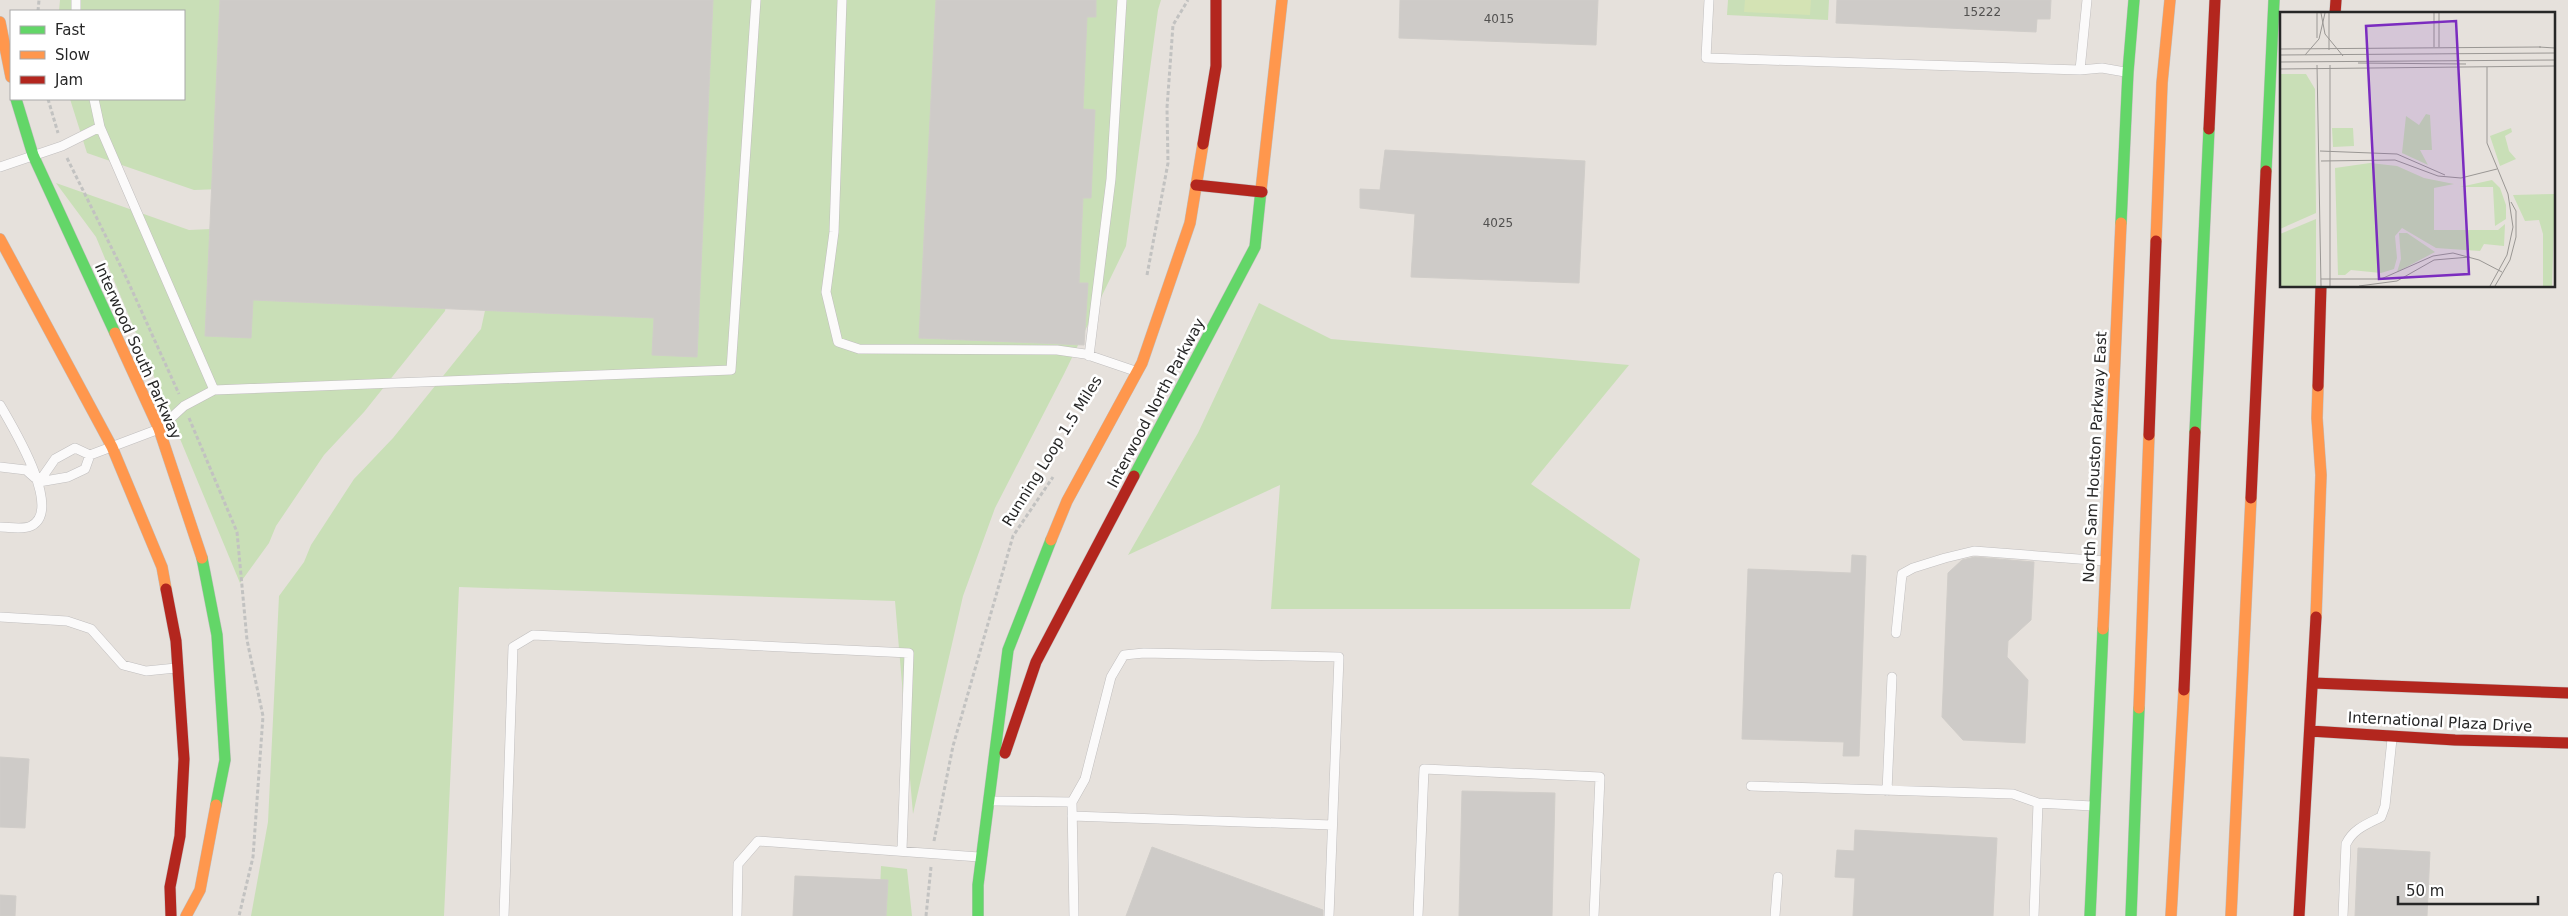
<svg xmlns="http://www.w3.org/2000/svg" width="2568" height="916" font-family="'DejaVu Sans',sans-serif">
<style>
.green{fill:#c9dfb7}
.pitch{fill:#d4e3b4}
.building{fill:#cecbc8;stroke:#d0cdc9}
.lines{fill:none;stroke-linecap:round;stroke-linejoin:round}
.lane-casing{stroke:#c0bebe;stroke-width:10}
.fast-casing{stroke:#c0bebe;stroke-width:12}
.slow-casing{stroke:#c0bebe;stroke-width:12}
.jam-casing{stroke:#c0bebe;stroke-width:12}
.path{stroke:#c2c2c1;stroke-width:3;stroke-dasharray:4 2.5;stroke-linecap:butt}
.lane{stroke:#fbfafa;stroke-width:9}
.fast{stroke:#63d668;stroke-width:11}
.slow{stroke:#ff974d;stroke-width:11}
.jam{stroke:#b3261e;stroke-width:11}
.labels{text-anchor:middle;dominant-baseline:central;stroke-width:5;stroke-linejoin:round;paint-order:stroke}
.number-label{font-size:12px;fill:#525150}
.street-label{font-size:15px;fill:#272727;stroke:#fff}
.inset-road{fill:none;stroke:#9a9794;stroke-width:1}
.view{fill:#7b2cbf;fill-opacity:0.15;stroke:#7b2cbf;stroke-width:2.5}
.inset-edge{fill:none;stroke:#272727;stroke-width:2.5}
</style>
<rect width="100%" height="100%" fill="#e6e1dc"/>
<path class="green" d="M60 0H1161L1158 10 1126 246 1064 374 995 508 963 596 913 814 895 601 459 587 444 916H251L268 822 279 596 304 562 311 545 354 479 393 438 481 329 496 260 274 187 194 190 87 153 70 99H184V11H59Z
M1728 0H1829L1828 20 1727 15Z
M56 183 189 230 277 226 455 261 445 311 364 412 324 455 276 526 269 543 240 583 96 237Z
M1259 303 1331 339 1629 365 1531 484 1640 559 1630 609H1271L1280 485 1128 555 1198 433Z
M881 866 907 869 912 916H879Z"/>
<path class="pitch" d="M1745 0H1811L1810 15 1744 12Z"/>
<path class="building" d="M220 0H713L697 357 652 355 654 318 253 300 251 338 205 336Z
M936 0H1096V17H1087L1083 109 1095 110 1091 198H1083L1079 283H1088L1084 345 919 338Z
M1400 0H1598L1596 45 1399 38Z
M1837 0H2051L2050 19H2037L2036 32 1836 23Z
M1385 150 1585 161 1579 283 1411 277 1415 214 1360 208V189L1380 190Z
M1852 555 1866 556 1859 756H1843L1844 742 1742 739 1748 569 1851 573Z
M1975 557 2034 562 2031 620 2008 641 2007 657 2028 680 2025 743 1963 740 1942 717 1948 573 1962 560Z
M0 757 29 759 25 828 0 827Z
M1462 791 1555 793 1552 916H1459Z
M1855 830 1997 838 1993 916H1853L1855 878 1835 877 1837 850 1854 851Z
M1152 847 1323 910V916H1126Z
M2358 848 2430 852 2427 916H2355Z
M795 876 888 880 886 916H793Z
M0 895 16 896 15 916H0Z"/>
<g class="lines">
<defs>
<path id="lane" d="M76 0V11
M842 0 834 232 826 292 838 342 859 349 1057 350 1085 354 1135 371
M1709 0 1706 58 2080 70 2102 68 2125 72
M2080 70 2087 0
M94 99 100 127 214 390
M0 167 62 146 100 127
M1089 356 1111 179 1122 0
M0 405C12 426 64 510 31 526 23 530 9 527 0 527
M90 455 85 469 68 477 39 482 55 459 75 448 90 455 159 429 184 406 214 390 731 370 756 0
M0 467 26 470 35 478
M0 617 67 621 91 629 123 665 146 671 176 668
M1896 633 1902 574 1913 568 1945 558 1974 551 2105 561
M1751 786 2013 794 2038 803
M1887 791 1892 677
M992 801 1072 802
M1072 816 1332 825
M504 916 513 647 533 635 909 653 902 850
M737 916 738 864 758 841 979 857
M1074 916 1072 802 1085 779 1111 677 1124 655 1144 653 1339 657 1329 916
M1418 916 1424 769 1600 777 1594 916
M1775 916 1778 877
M2034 916 2038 803 2092 806
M2343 916 2346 844C2353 829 2367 824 2381 817L2385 806 2392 739"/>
<path id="fast" d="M16 99 33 155 115 333
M2266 171 2274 0
M2121 223 2128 72 2134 0
M2195 432 2209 129
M1134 476 1255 247 1261 190
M202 558 217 635 225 760 216 805
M978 916V885L1008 650 1051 540
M2090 916 2103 629
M2131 916 2139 708"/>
<path id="slow" d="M0 22 11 77
M1261 190 1282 0
M0 239 112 447 162 567 166 589
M2156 241 2162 83 2170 0
M115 333 159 429 202 558
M1051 540 1067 501 1142 363 1190 223 1203 144
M2316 617 2321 475 2317 418 2318 386
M2103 629 2121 223
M2139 708 2149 435
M186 916 200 890 216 805
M2171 916 2184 690
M2231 916 2251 498"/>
<path id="jam" d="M2335 14 2336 0
M2209 129 2215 0
M1203 144 1216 66V0
M1196 185 1262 192
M2318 386 2321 286
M2149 435 2156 241
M2251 498 2266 171
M166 589 176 641 184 759 180 836 170 887 171 916
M2313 683 2568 693
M2184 690 2195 432
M2310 731 2455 740 2568 743
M1005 753 1036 662 1134 476
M2299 916 2316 617"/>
</defs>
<use href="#lane" class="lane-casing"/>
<use href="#fast" class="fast-casing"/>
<use href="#slow" class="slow-casing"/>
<use href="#jam" class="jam-casing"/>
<path class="path" d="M38 11 39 0
M48 99 58 133
M67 158 126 277 179 394
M1147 275 1168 163 1167 108 1173 25 1188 0
M189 418 237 532 247 640 263 716 253 857 239 916
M934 841 953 746 1013 536 1053 477
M926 916 931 867"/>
<use href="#lane" class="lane"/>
<use href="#fast" class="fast"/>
<use href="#slow" class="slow"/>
<use href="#jam" class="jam"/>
</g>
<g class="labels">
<g class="number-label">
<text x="1982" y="12">15222</text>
<text x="1499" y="19">4015</text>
<text x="1498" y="223">4025</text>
</g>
<g class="street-label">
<text transform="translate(138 351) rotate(66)">Interwood South Parkway</text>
<text transform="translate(1156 403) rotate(-62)">Interwood North Parkway</text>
<text transform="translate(1052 451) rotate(-58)">Running Loop 1.5 Miles</text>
<text transform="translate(2095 457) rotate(-87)">North Sam Houston Parkway East</text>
<text transform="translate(2440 722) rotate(3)">International Plaza Drive</text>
</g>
</g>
<g transform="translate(2280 12)">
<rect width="275" height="275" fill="#e6e1dc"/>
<path d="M0 62H26L35 77 36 201 0 217ZM146 102 150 103 152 138H140L148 153 122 141 126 104 139 113ZM52 116H73L74 134 53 135ZM231 116 232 120 225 124 229 139 236 147 220 154 210 124ZM90 151 117 154 144 166 174 172 154 176V218H218L225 212 224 234 204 232 200 239 156 236 122 216 115 224 117 246 114 257 101 261 71 258 65 263H58L55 156ZM212 168 220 176 226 193V207L215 214 213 175H180ZM275 182 272 274H263V222L259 208 245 209 233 183ZM36 207V274H0V222ZM119 221H127L155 240 117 260 121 247Z" fill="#c9dfb7"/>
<path class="inset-road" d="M37 1V26M41 1 45 22 63 44M49 1V38M154 1V35M159 1V35M259 35 275 36M0 37 261 35M0 43 275 41M25 43 39 27 45 1M0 50 275 48M78 51 186 52M37 53 41 274M50 53V274M207 55V131L228 182 233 215 227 243 210 274M0 57 275 54M40 139 117 142 165 163M41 149 115 148 158 164 181 166 217 157M41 267H101L153 244 173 241 199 248 222 260M79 274 117 269 154 248 190 245M215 274 230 248 236 225V199L231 190"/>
<path class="view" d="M176 9 189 262 99 267 86 14Z"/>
<rect width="275" height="275" class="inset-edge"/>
</g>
<rect x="10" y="10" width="175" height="90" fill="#ffffff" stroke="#a9a9a9"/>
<rect x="20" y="26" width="25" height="8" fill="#63d668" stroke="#a9a9a9"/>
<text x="55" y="35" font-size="15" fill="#272727">Fast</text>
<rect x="20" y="51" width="25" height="8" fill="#ff974d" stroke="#a9a9a9"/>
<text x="55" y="60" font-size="15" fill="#272727">Slow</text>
<rect x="20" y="76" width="25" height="8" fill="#b3261e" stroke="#a9a9a9"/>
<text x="55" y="85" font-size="15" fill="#272727">Jam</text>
<path d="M2398 896v8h140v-8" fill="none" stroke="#272727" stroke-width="2.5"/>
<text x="2406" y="896" font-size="15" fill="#272727" stroke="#ffffff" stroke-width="4" paint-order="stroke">50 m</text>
</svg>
